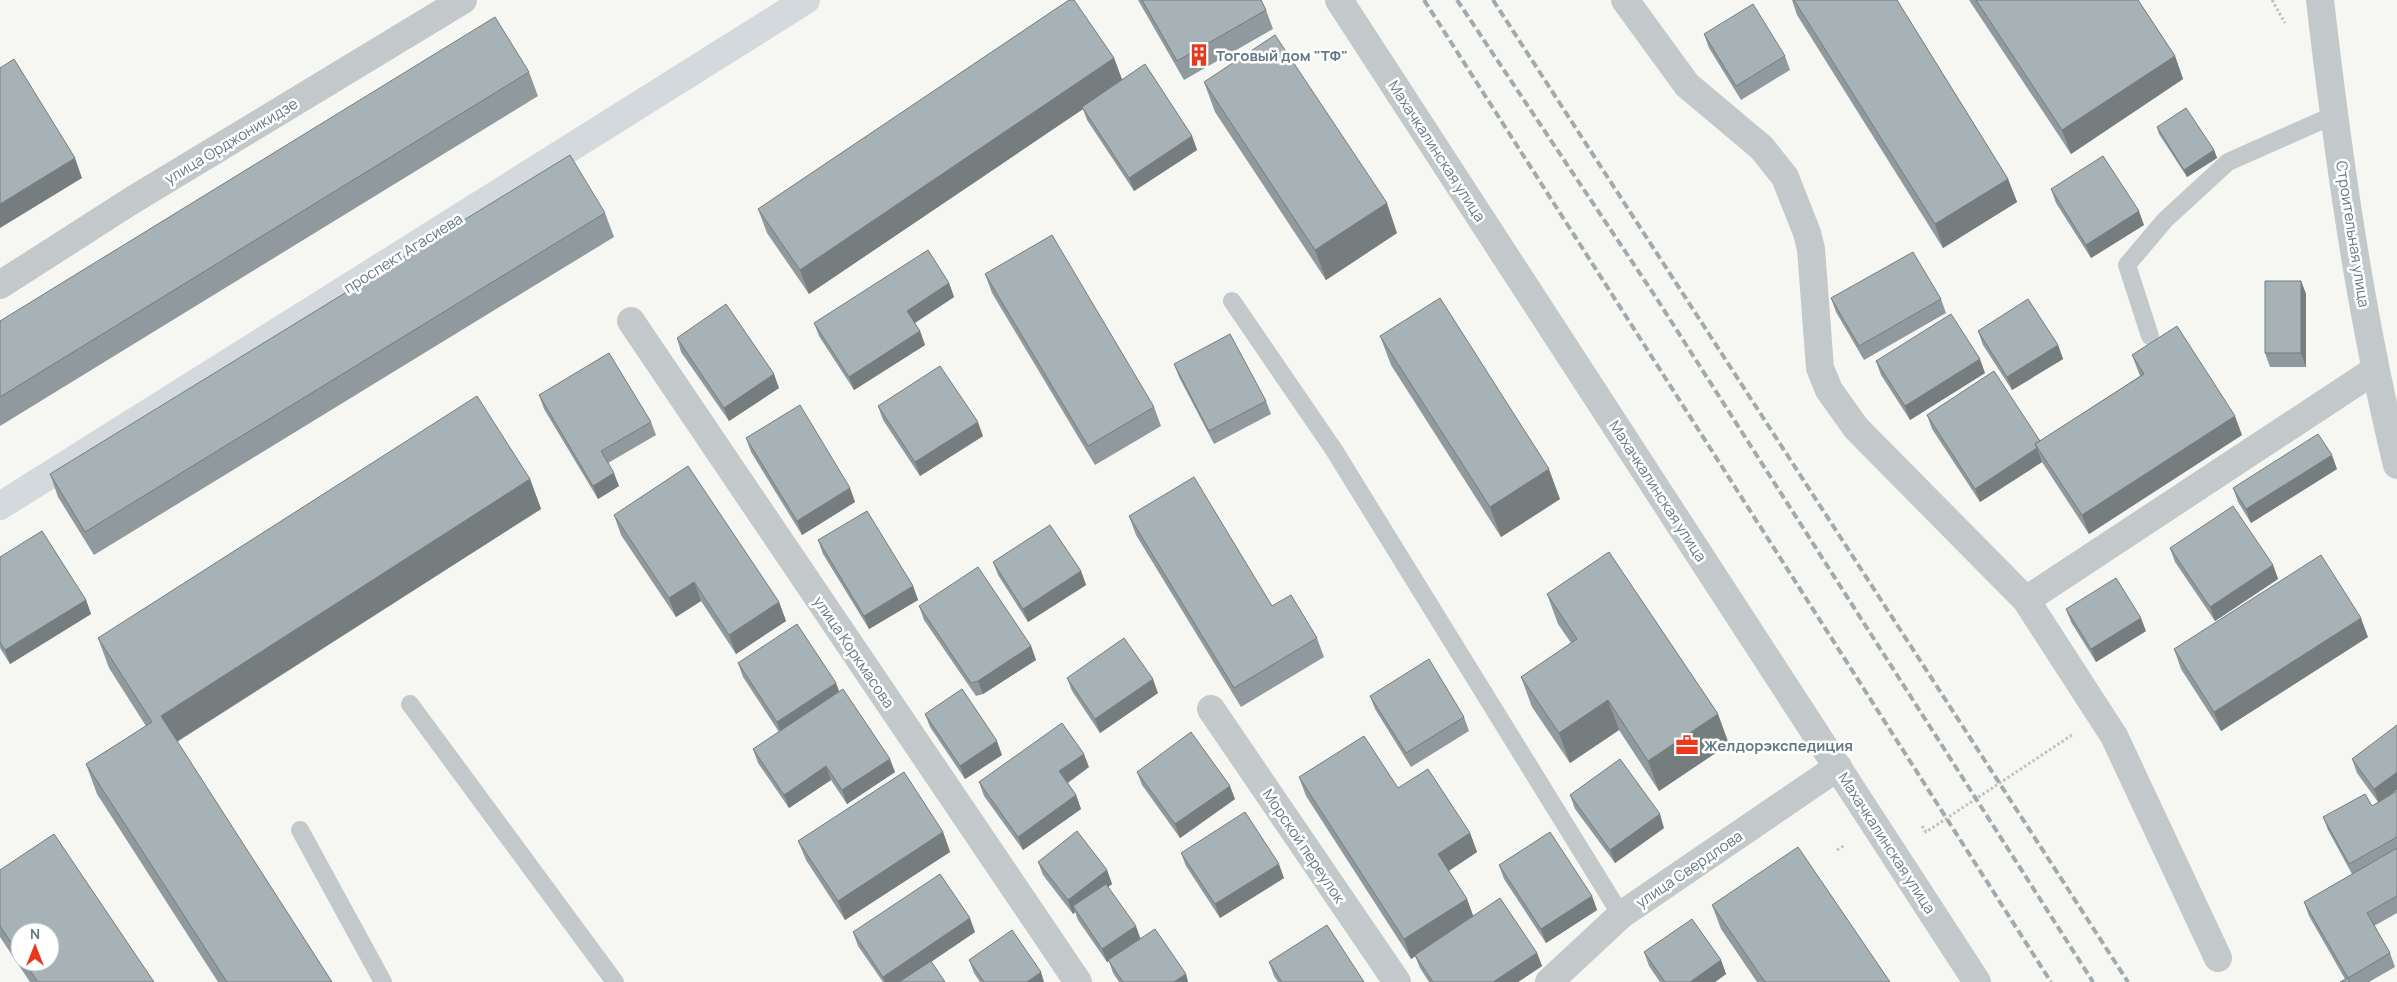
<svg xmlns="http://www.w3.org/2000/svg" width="2397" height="982" font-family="Manrope,sans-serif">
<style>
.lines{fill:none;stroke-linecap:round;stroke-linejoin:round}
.path{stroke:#bfc1c3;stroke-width:3;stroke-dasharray:2.5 2.5;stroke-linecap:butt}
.service{stroke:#c3c8ca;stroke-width:18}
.minor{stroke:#c3c8ca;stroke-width:28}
.secondary{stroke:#d4d9dd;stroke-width:28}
.rail{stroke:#a1aaae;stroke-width:4;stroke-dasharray:8 4;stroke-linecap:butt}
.wall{fill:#90999d;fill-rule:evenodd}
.shaded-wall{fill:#757d7f}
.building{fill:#a7b2b6;stroke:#757d7f}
.labels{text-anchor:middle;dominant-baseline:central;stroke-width:5;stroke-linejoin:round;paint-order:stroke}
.poi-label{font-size:15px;font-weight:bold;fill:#637a85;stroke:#fff;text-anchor:start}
.street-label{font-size:15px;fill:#637a85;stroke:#fff}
</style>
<rect width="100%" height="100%" fill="#f6f6f2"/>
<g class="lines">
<path class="path" d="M2272 0 2285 23
M1922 826 1926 832 2072 735
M1837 850 1845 845"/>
<path class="service" d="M1232 301 1334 450 1621 915
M2150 336 2127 265 2165 220 2228 162 2334 115
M410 704 615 982
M300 830 383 982"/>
<path class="minor" d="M1339 0 1977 982
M1625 0 1687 85 1762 148 1785 177 1807 233 1811 249 1820 368 1829 390 1856 428 2026 600 2114 736 2218 958
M2320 0C2338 156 2360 313 2397 465
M0 285 131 201 463 0
M631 321 1078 982
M2026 600 2375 370
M1211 709 1397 982
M1549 982 1621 915 1838 767"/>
<path class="secondary" d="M0 506 806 0"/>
<path class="rail" d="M1424 0 2051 982
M1457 0 1655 296 2093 982
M1493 0 2128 982"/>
</g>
<path class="wall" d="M1138 0H1261L1266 10 1273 29 1184 80Z
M1792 0H1897L2008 179 2017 202 1943 248 1797 15Z
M1969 0H2138L2175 56 2183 79 2071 154Z
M1704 34 1785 56 1790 70 1741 100 1709 48Z
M1114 58 1122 80 1192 136 1197 150 1134 191 1087 120 1083 109 809 294 767 233 758 209Z
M529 72 538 96 0 426V321Z
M1204 82 1397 233 1326 280 1215 112Z
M2157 127 2214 150 2217 158 2187 177 2159 134Z
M2051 189 2144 225 2091 258 2056 203Z
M605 213 614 237 94 555 58 497 50 474Z
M985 274 1154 407 1161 426 1095 465 992 293Z
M2301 281 2306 294V367H2270L2265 353Z
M949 283 954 297 914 323 920 331 925 345 854 390 819 336 814 323Z
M1831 298 1941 299 1946 313 1864 360 1836 312Z
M1978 331 2058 345 2063 359 2012 390 1983 345Z
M1380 336 1560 499 1501 537 1391 365Z
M677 338 779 388 729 421 681 352Z
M2132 355 2242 435 2089 534 2042 462 1980 502 1932 429 1927 415 2040 441 2140 376Z
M1876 361 1985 373 1910 420 1881 375Z
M1174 364 1266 401 1271 414 1214 444 1179 377Z
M539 395 651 422 656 435 608 463 619 486 598 499 544 409Z
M878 406 983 436 920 476 883 420Z
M746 438 850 488 855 502 802 535 751 452Z
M2337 469 2251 523 2238 502 2233 488Z
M530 479 541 509 177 742 332 982H218L97 794 86 764 146 726 109 668 98 638Z
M614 515 779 602 786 621 736 654 701 601 676 617 621 535Z
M1129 516 1272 606 1317 638 1324 657 1241 707 1136 535Z
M818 540 913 586 918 600 869 629 823 554Z
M2170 548 2273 565 2278 579 2215 621 2175 562Z
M0 557 86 600 91 614 10 664 0 648Z
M993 562 1081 571 1086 585 1028 622 998 575Z
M1547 594 1729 744 1659 791 1619 730 1570 763 1532 707 1521 677 1571 643 1558 624Z
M919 606 1031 646 1036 660 983 694 976 696 924 620Z
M2066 609 2146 631 2096 662 2071 622Z
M2368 637 2221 731 2181 669 2174 649Z
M738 663 839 691 895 772 847 804 831 780 789 808 758 763 753 749 779 732 743 677Z
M1067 678 1158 693 1100 733 1072 691Z
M1370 696 1464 717 1469 731 1411 767 1375 709Z
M925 714 1002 755 965 779 930 727Z
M2352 759 2385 798 2397 791V913L2374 926 2390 953 2395 967 2369 982H2340L2345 979 2309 916 2304 902 2352 874 2328 830 2323 817 2372 806 2378 802 2357 773Z
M1089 767 1068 783 1076 795 1081 809 1023 850 984 796 979 782Z
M1137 772 1235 799 1180 838 1142 785Z
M1299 777 1398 788 1470 833 1477 852 1449 871 1467 899 1473 916 1537 953 1542 966 1518 982H1429L1420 968 1415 956 1411 959 1306 796Z
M1570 795 1664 828 1615 863 1575 809Z
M943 832 950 852 845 920 806 860 798 841Z
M1181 853 1284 878 1220 918 1186 866Z
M1038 862 1107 870 1112 884 1108 887 1140 938 1186 974 1188 982H1119L1113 973 1109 961 1107 962 1078 920 1075 912 1073 914 1043 875Z
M1499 865 1592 896 1597 910 1546 943 1504 879Z
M0 870 154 982H30L0 937ZM20 932 50 962H20Z
M1712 905 1890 982H1757L1721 929Z
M853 932H975L931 962 945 982H883L858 946Z
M1644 952 1721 960 1726 974 1715 982H1660L1649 966Z
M969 960 1044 982H980L974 973Z
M1269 962 1364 982H1278L1274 976Z"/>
<path class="shaded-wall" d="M2175 56 2183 79 2071 154 2062 130Z
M1114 58 1123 82 1082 107 1083 109 809 294 800 270Z
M1192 136 1197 150 1134 191 1129 178Z
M2214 150 2217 158 2187 177 2184 170Z
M75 158 82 178 0 228V204Z
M2008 179 2017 202 1943 248 1935 224Z
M1387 203 1397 233 1326 280 1315 250Z
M2139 211 2144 225 2091 258 2086 245Z
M2301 281 2306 294V367L2301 353Z
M949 283 954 297 912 325 907 311Z
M920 331 925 345 854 390 849 377Z
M2058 345 2063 359 2012 390 2007 377Z
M1980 359 1985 373 1910 420 1905 406Z
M774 374 779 388 729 421 724 408Z
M2235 416 2242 435 2089 534 2082 515Z
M978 422 983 436 920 476 915 462Z
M2037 448 2042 462 1980 502 1975 489Z
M2332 455 2337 469 2251 523 2246 509Z
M1549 469 1560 499 1501 537 1490 507Z
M614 473 619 486 598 499 593 486Z
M530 479 541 509 171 745 161 716Z
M850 488 855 502 802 535 797 521Z
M2273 565 2278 579 2215 621 2210 607Z
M1081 571 1086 585 1028 622 1023 609Z
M694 582 701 601 676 617 669 598Z
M913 586 918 600 869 629 864 616Z
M86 600 91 614 10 664 5 650Z
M779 602 786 621 736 654 729 635Z
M2141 618 2146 631 2096 662 2091 649Z
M2361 618 2368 637 2221 731 2214 712Z
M1031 646 1036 660 983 694 978 681Z
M1153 679 1158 693 1100 733 1095 719Z
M836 683 841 696 782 736 777 722Z
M1608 700 1619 730 1570 763 1559 733Z
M1718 714 1729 744 1659 791 1648 761Z
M997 741 1002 755 965 779 960 766Z
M1084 754 1089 767 1064 785 1059 771Z
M890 759 895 772 847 804 842 790Z
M826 766 831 780 789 808 784 795Z
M2397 772V790L2379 803 2374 789Z
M1230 786 1235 799 1180 838 1175 824Z
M1076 795 1081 809 1023 850 1018 837Z
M1660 814 1664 828 1615 863 1610 850Z
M943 832 950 852 845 920 838 901Z
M1470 833 1477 852 1445 873 1438 854Z
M1279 864 1284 878 1220 918 1215 904Z
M1107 870 1112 884 1077 911 1073 906 1075 912 1073 914 1068 900Z
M1592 896 1597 910 1546 943 1541 929Z
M1467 899 1474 918 1411 959 1404 939Z
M970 918 975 932 901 982H885L883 977Z
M1136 926 1141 940 1107 962 1102 949Z
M1537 953 1542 966 1518 982H1493Z
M1721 960 1726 974 1715 982H1690Z
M1041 972 1044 982H1027Z
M1186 974 1188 982H1174Z"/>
<path class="building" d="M1069 0H1074L1114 58 800 270 758 209Z
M1142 0H1261L1266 10 1177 61Z
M1794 0H1897L2008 179 1935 224Z
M1976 0H2138L2175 56 2062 130Z
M1753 4 1785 56 1736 86 1704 34Z
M495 17 529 72 0 397V321Z
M1275 35 1387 203 1315 250 1204 82Z
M14 59 75 158 0 204V68Z
M1145 64 1192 136 1129 178 1082 107Z
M2186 108 2214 150 2184 170 2157 127Z
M570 155 605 213 85 532 50 474Z
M2103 156 2139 211 2086 245 2051 189Z
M1052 235 1154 407 1088 446 985 274Z
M928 250 949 283 907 311 920 331 849 377 814 323Z
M1913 252 1941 299 1859 346 1831 298Z
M2265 281H2301V353H2265Z
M1440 298 1549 469 1490 507 1380 336Z
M2028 299 2058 345 2007 377 1978 331Z
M726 304 774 374 724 408 677 338Z
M1951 314 1980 359 1905 406 1876 361Z
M2177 326 2235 416 2082 515 2035 444 2144 374 2132 355Z
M1230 334 1266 401 1209 431 1174 364Z
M609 353 651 422 601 451 614 473 593 486 539 395Z
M940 366 978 422 915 462 878 406Z
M1994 371 2040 441 2035 444 2037 448 1975 489 1927 415Z
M477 396 530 479 161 716 332 982H227L86 764 152 722 98 638Z
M800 405 850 488 797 521 746 438Z
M2318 434 2332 455 2246 509 2233 488Z
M688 466 779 602 729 635 694 582 669 598 614 515Z
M1194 477 1272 606 1291 595 1317 638 1234 688 1129 516Z
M2233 506 2273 565 2210 607 2170 548Z
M867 511 913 586 864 616 818 540Z
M1050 525 1081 571 1023 609 993 562Z
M42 531 86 600 5 650 0 642V557Z
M1609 552 1718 714 1648 761 1608 700 1559 733 1521 677 1577 639 1547 594Z
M2321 555 2361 618 2214 712 2174 649Z
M978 567 1031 646 978 681 971 683 919 606Z
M2116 578 2141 618 2091 649 2066 609Z
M797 624 836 683 777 722 738 663Z
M1124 638 1153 679 1095 719 1067 678Z
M1429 659 1464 717 1406 753 1370 696Z
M843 689 890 759 842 790 826 766 784 795 753 749Z
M962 689 997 741 960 766 925 714Z
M1062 723 1084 754 1059 771 1076 795 1018 837 979 782Z
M2397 725V772L2374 789 2352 759Z
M1191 732 1230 786 1175 824 1137 772Z
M1364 736 1398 788 1428 769 1470 833 1438 854 1467 899 1404 939 1299 777Z
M1620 759 1660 814 1610 850 1570 795Z
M904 772 943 832 838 901 798 841Z
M2397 791V837L2349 864 2323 817 2365 794 2372 806Z
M1245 812 1279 864 1215 904 1181 853Z
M1077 831 1107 870 1068 900 1038 862Z
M1550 832 1592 896 1541 929 1499 865Z
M54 834 154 982H38L24 962H50V932H20V956L0 926V870Z
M1798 847 1890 982H1765L1712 905Z
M2397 848V896L2367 913 2390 953 2348 978 2304 902Z
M940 874 970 918 883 977 853 932Z
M1106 884 1136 926 1102 949 1073 906Z
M1500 898 1537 953 1493 982H1433L1415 955Z
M1692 919 1721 960 1690 982H1665L1644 952Z
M1327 925 1364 982H1282L1269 962Z
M1155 929 1186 974 1174 982H1123L1108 960Z
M1012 930 1041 972 1027 982H984L969 960Z
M931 961 945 982H899Z
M2348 978 2350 982H2340Z"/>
<defs>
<symbol id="building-bare" viewBox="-9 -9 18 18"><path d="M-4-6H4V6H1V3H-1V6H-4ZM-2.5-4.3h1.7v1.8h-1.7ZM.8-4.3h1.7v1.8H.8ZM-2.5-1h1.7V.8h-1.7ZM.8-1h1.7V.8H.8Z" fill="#eb381d" stroke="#fff" stroke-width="2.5" paint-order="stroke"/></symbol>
<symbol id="office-bare" viewBox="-9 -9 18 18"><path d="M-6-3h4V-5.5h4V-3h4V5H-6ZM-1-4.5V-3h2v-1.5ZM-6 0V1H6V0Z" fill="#eb381d" stroke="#fff" stroke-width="2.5" paint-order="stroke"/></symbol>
</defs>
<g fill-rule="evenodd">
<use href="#building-bare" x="1183" y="39" width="32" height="32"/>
<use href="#office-bare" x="1671" y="729" width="32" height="32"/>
</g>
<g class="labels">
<g class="poi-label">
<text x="1216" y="55">Тоговый дом "ТФ"</text>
<text x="1704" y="745">Желдорэкспедиция</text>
</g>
<g class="street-label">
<text transform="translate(231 141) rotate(-31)">улица Орджоникидзе</text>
<text transform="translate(1437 151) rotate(57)">Махачкалинская улица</text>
<text transform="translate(2353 234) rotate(81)">Строительная улица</text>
<text transform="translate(403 253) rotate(-32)">проспект Агасиева</text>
<text transform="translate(1658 491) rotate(57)">Махачкалинская улица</text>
<text transform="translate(854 652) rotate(56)">улица Коркмасова</text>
<text transform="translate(1887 843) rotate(57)">Махачкалинская улица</text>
<text transform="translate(1304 846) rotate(56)">Морской переулок</text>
<text transform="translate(1689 869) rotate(-34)">улица Свердлова</text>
</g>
</g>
<g transform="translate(35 947)"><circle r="24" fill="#ffffff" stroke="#c1cace"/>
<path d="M0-4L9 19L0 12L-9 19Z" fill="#eb381d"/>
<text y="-8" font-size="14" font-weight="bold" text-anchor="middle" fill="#637a85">N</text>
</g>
</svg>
